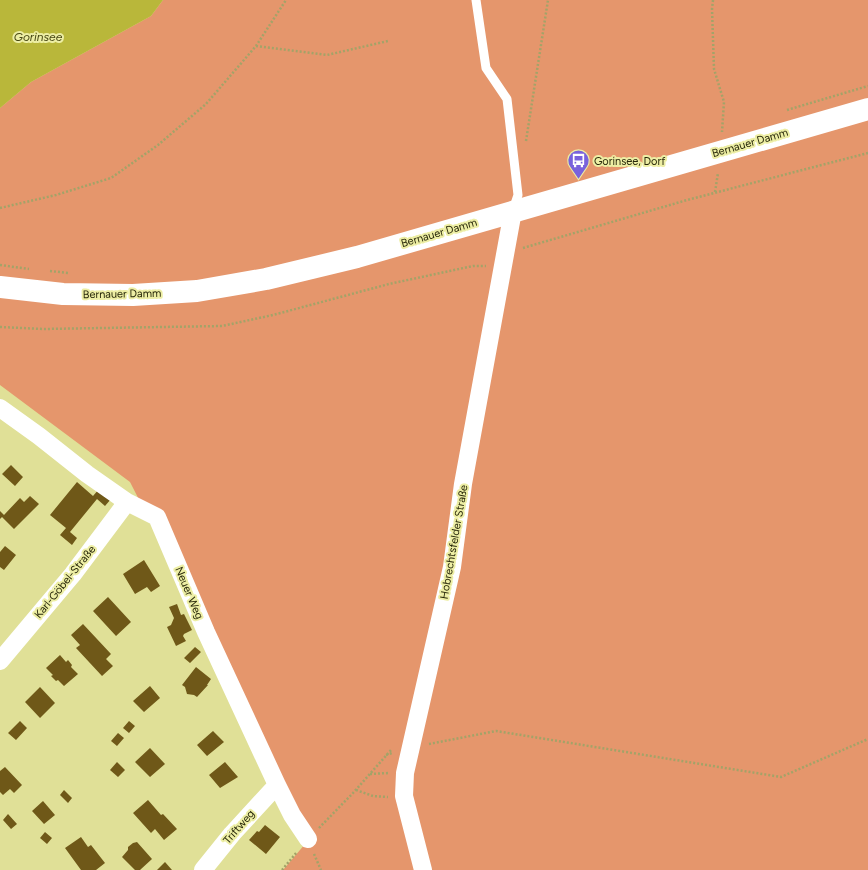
<svg xmlns="http://www.w3.org/2000/svg" width="868" height="870" font-family="Figtree,sans-serif">
<style>
.green{fill:#e5966c}
.water{fill:#b9b73a}
.building{fill:#6f5818}
.lines{fill:none;stroke-linecap:round;stroke-linejoin:round}
.path{stroke:#a3a368;stroke-width:2.5;stroke-dasharray:2 2;stroke-linecap:butt}
.service{stroke:#fff;stroke-width:9}
.minor{stroke:#fff;stroke-width:18}
.secondary{stroke:#fff;stroke-width:22}
.labels{text-anchor:middle;dominant-baseline:central;stroke-width:4;stroke-linejoin:round;paint-order:stroke}
.street-label{font-size:11px;fill:#28280a;stroke:#edeea4}
.poi-label{font-size:11px;fill:#28280a;stroke:#edeea4;text-anchor:start}
.water-label{font-size:12px;font-style:italic;fill:#464614;stroke:#edeea4}
</style>
<rect width="100%" height="100%" fill="#e0e097"/>
<path class="green" d="M163 0H868V870H283L311 837 130 482 0 385V108L31 82 151 16Z"/>
<path class="water" d="M0 0H163L151 16 31 82 0 108Z"/>
<path class="building" d="M11 465 23 477 15 486 2 474Z
M77 482 93 496 99 489 111 499 105 506 97 499 70 532 77 538 72 545 60 535 66 528 50 515Z
M30 496 39 504 14 529 2 517 0 519V511L4 515 20 498 24 502Z
M5 546 16 555 4 570 0 567V552Z
M144 560 160 586 151 592 147 587 135 594 123 574Z
M108 597 131 622 116 636 93 611Z
M177 604 181 615 184 614 192 630 184 634 183 636 186 641 176 646 167 627 171 625 174 618 169 607Z
M83 624 111 654 106 659 113 666 102 676 76 648 80 645 71 635Z
M195 647 201 652 190 663 184 658Z
M60 655 66 662 68 660 72 665 71 667 78 674 64 686 58 680 56 681 51 676 53 675 46 668Z
M196 667 211 679 207 685H208L197 697 194 695 187 694 185 687 182 685Z
M150 686 160 698 144 712 133 701Z
M40 687 55 703 40 718 25 702Z
M20 721 27 728 16 740 8 733Z
M129 721 135 726 129 733 123 728Z
M213 731 224 742 207 756 197 745Z
M118 733 124 738 117 746 111 741Z
M150 748 165 764 150 777 135 762Z
M117 762 125 770 118 777 110 770Z
M225 762 238 777 220 788 209 775Z
M5 767 22 785 14 793 10 789 3 795 0 792V771Z
M64 790 72 798 68 803 60 795Z
M148 800 161 815 163 814 177 829 164 840 155 829 151 833 133 813Z
M43 801 55 815 44 824 32 811Z
M8 814 17 824 11 829 3 820Z
M265 825 280 837 266 854 249 840 257 831 259 832Z
M45 832 52 838 47 844 40 838Z
M81 837 88 847 91 845 105 863 96 870H81L65 848Z
M137 842 152 859 140 870H135L122 857 128 850V847L133 843Z
M165 862 172 870H157Z"/>
<g class="lines">
<path class="path" d="M713 0 712 9 714 69 724 102 722 132
M256 46 327 55 388 41
M787 110 868 86
M526 141 548 0
M715 192 718 173
M0 208 56 195 111 178 158 145 206 104 256 46 286 0
M523 248 687 200 868 153
M0 265 29 269
M50 271 69 273
M0 327 43 329 222 326 273 315 389 284 473 266H486
M429 744 496 731 781 777 868 739
M386 755 392 753
M370 774 389 773
M356 790 373 796 388 797
M319 828 353 793 392 749
M314 854 321 870
M282 870 297 852"/>
<path class="service" d="M476 0 486 68 507 99 518 195 513 210"/>
<path class="minor" d="M0 408 39 436 87 474 127 502 157 517 206 632 277 785 292 815 308 839
M0 661 73 574 127 502
M203 870 232 834 277 785
M423 870 404 796 405 773 452 567 463 484 513 211"/>
<path class="secondary" d="M0 287 63 294 133 295 197 291 266 279 357 257 868 109"/>
</g>
<defs>
<symbol id="bus-pin" viewBox="-11 -11 22 30"><path d="M0 17L-7.5 6A9.5 9.5 0 1 1 7.5 6Z" fill="#7962dc" stroke="#edeea4"/><path d="M-5-6H5V4H4V6H2V4H-2V6H-4V4H-5ZM-3.5-4V0h7V-4ZM-3.5 1.2v1.5H-2V1.2ZM2 1.2v1.5H3.5V1.2Z" fill="#fff"/></symbol>
</defs>
<g fill-rule="evenodd">
<use href="#bus-pin" x="566" y="148" width="25" height="34"/>
</g>
<g class="labels">
<g class="street-label">
<text transform="translate(750 143) rotate(-16)">Bernauer Damm</text>
<text transform="translate(439 233) rotate(-16)">Bernauer Damm</text>
<text transform="translate(122 294) rotate(-1)">Bernauer Damm</text>
<text transform="translate(454 542) rotate(-80)">Hobrechtsfelder Straße</text>
<text transform="translate(65 582) rotate(-51)">Karl-Göbel-Straße</text>
<text transform="translate(189 593) rotate(67)">Neuer Weg</text>
<text transform="translate(239 827) rotate(-49)">Triftweg</text>
</g>
<g class="poi-label">
<text x="594" y="161">Gorinsee, Dorf</text>
</g>
<g class="water-label">
<text x="38" y="37">Gorinsee</text>
</g>
</g>
</svg>
